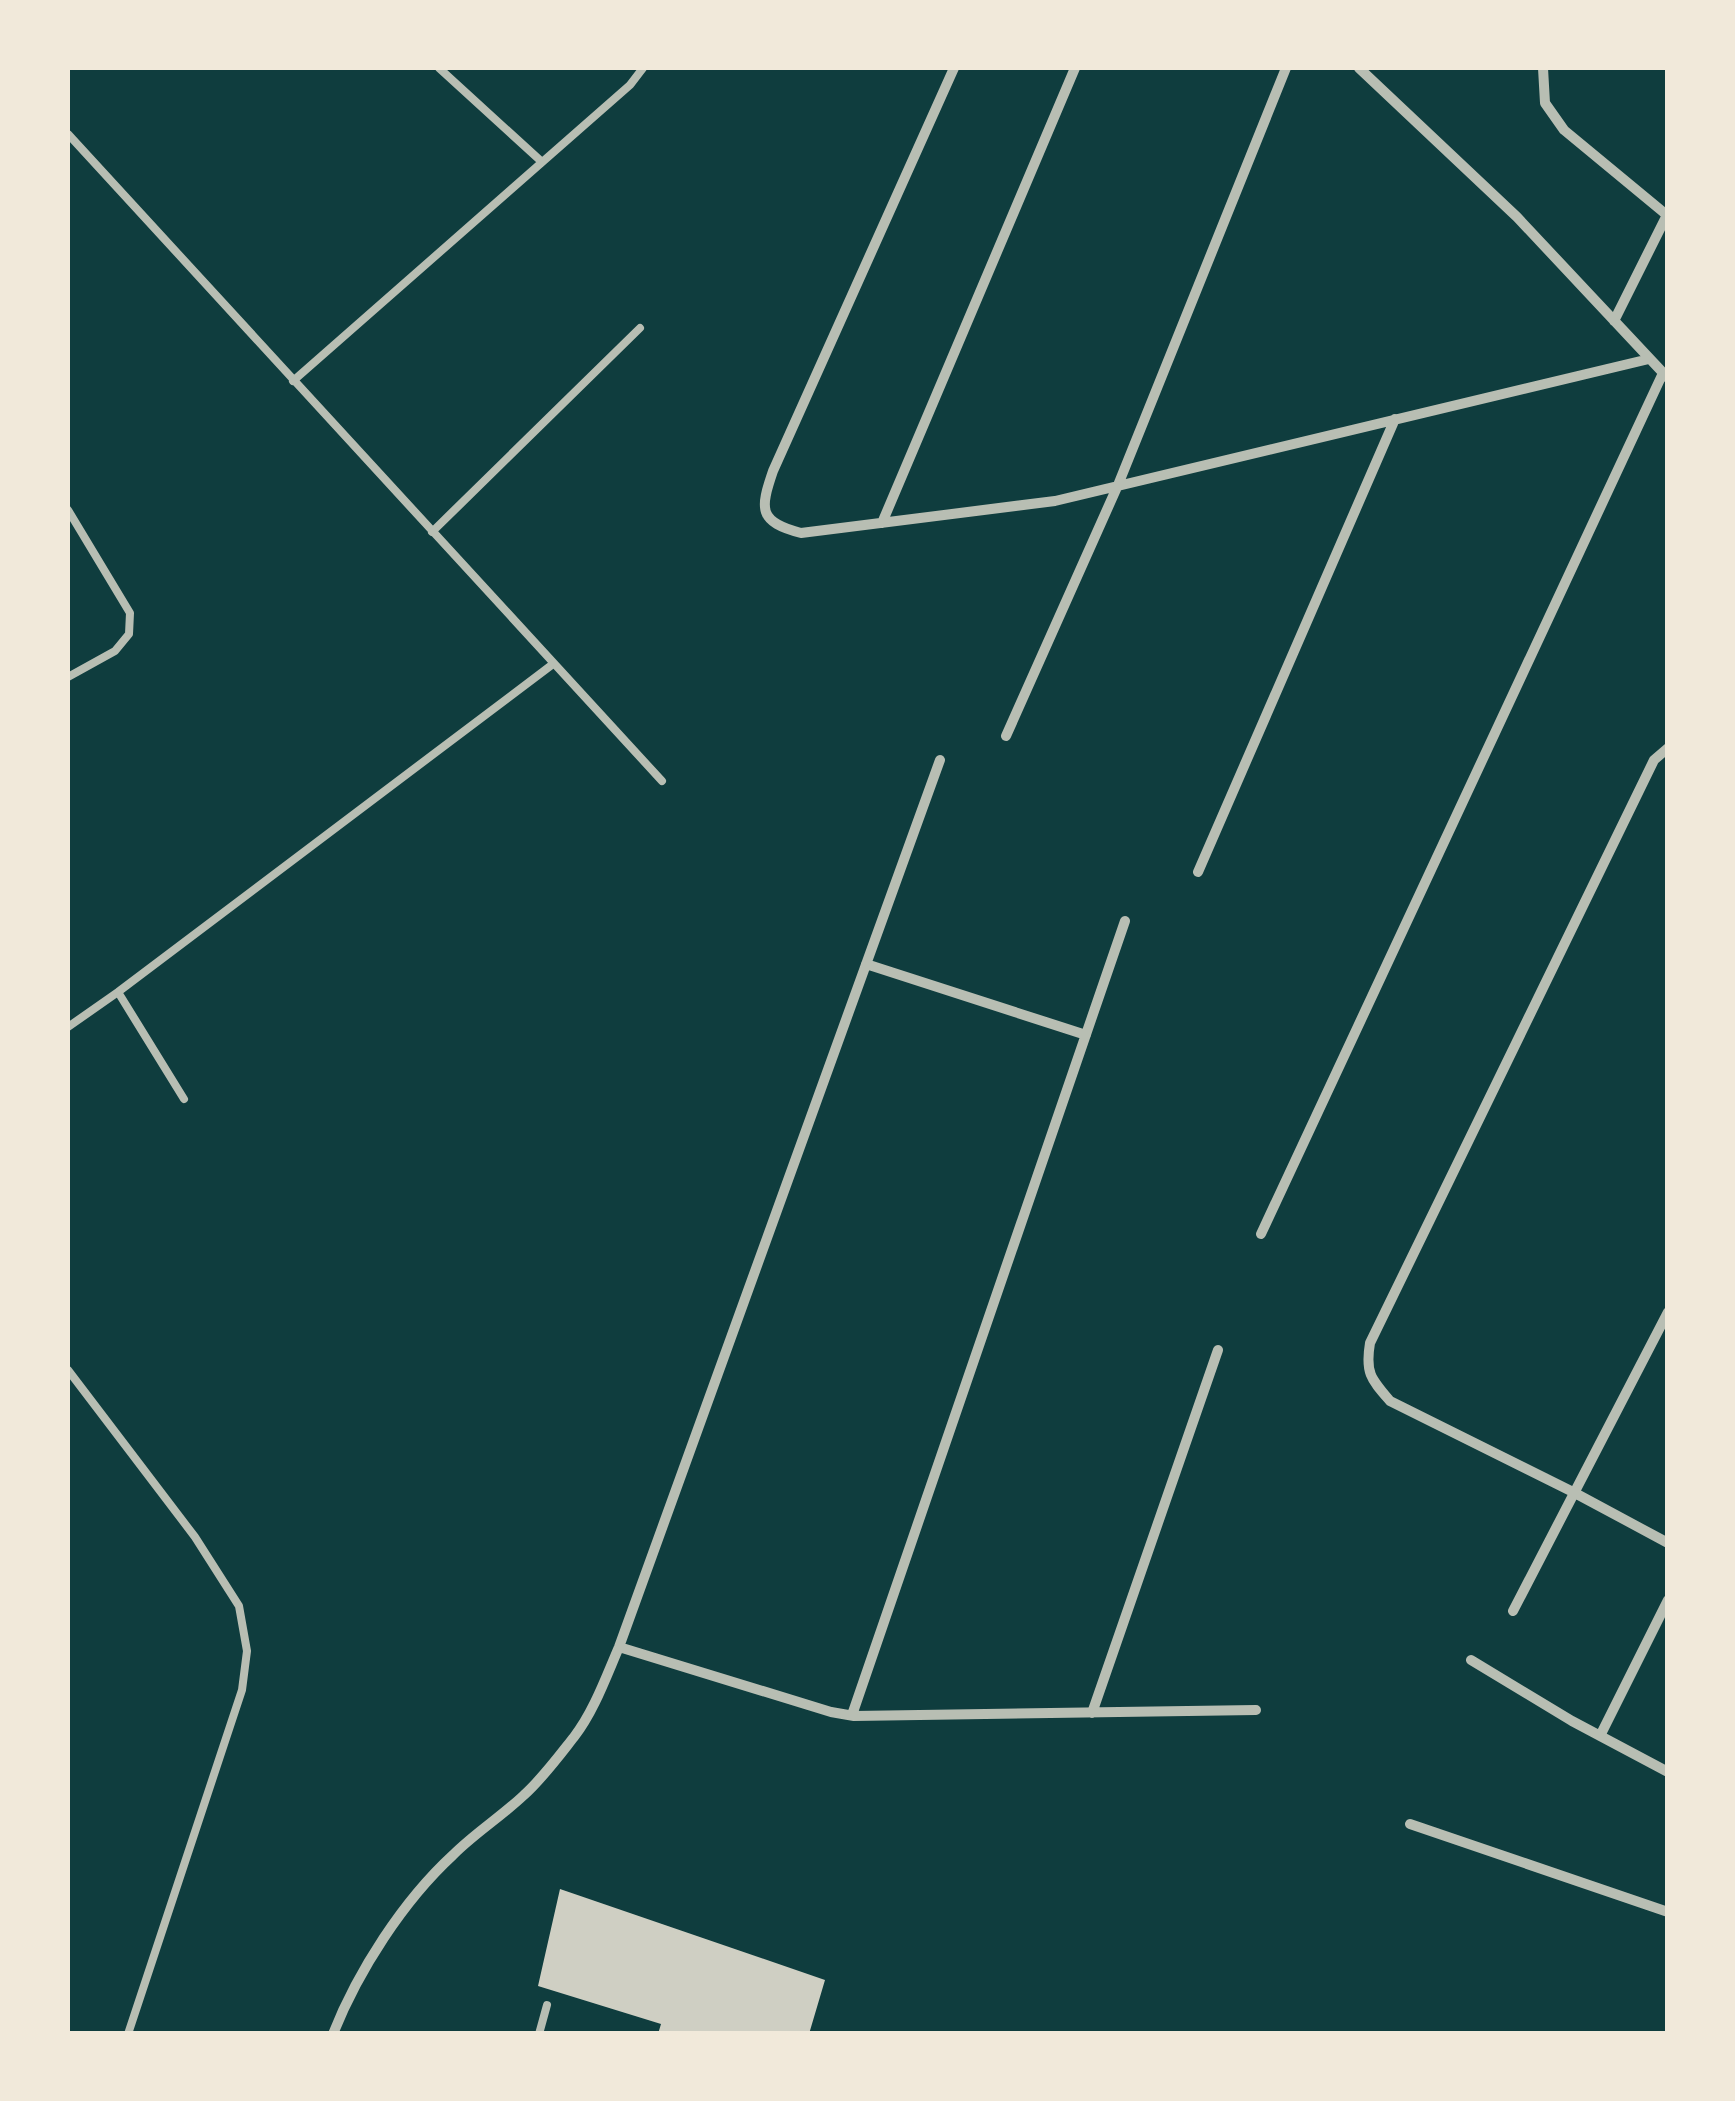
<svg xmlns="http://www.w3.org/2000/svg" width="1735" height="2101" font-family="'PT Sans Narrow',sans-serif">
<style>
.building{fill:#cfcfc3}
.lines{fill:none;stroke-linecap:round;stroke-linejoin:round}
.service{stroke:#b8beb3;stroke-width:8}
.minor{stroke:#b8beb3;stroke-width:10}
</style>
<rect width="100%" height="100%" fill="#0f3d3e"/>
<path class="building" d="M560 1889 825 1980 809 2034H658L661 2024 538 1986Z"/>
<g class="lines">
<path class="service" d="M439 68 542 162
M68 134 662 781
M293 381 630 85 643 68
M68 510 130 613 129 634 115 651 68 677
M432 532 640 328
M118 992 184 1099
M68 1027 118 992 553 664
M68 1370 195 1537 239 1606 247 1651 242 1690 128 2034
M539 2034 547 2005"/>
<path class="minor" d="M954 68 773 471C760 509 758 522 801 533L1055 501 1649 359
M1359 68 1517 217 1667 377
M1543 68 1545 103 1564 130 1668 216
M1614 321 1667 215
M882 523 1075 68
M1006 736 1118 485 1286 68
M1668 748 1654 760 1370 1343C1365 1373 1371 1379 1390 1401L1573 1492 1668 1543
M1198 872 1395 419
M866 964 1086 1035
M1261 1234 1663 373
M1513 1611 1668 1312
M619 1647 831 1712 854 1716 1256 1710
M1471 1660 1572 1721 1668 1772
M1092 1713 1218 1350
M852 1715 1125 921
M1600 1736 1668 1600
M1410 1824 1668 1912
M333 2034C358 1971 403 1901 453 1855 475 1833 502 1816 524 1795 542 1779 559 1756 574 1737 594 1711 606 1677 619 1647L940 760"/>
</g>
<rect width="1735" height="2101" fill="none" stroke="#f1e9da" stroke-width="140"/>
</svg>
